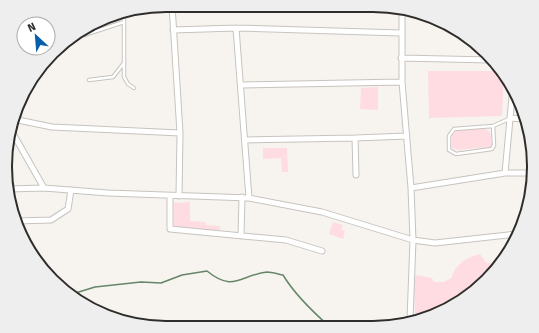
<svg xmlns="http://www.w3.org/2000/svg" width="539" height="333" font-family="'Fira Sans',sans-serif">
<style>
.green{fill:#fedce1}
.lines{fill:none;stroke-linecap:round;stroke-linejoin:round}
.stream{stroke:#658669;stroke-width:1.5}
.lane-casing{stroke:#c7c4bf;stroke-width:4.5}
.street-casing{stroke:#c7c4bf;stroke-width:7}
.lane{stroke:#fff;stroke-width:2.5}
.street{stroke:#fff;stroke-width:5}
.rim{fill:none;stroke:#2e2d2b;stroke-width:2}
</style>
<rect width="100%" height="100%" fill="#f7f4ef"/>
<path class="green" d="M428 71H499L504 77 502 116 429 118Z
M378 87V110L360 109 361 88Z
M484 128 490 132 492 144 490 147 458 150 452 148V135L457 130Z
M263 148H287L288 172H282L281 158 263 159Z
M190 202V221L205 222 206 225 220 226V233L174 227V203Z
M333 222 343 225 341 229 345 231 343 239 329 234Z
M480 254 486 263C494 264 500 263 505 256L500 265 444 311 415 319 414 280 416 275 432 278 434 282H444L451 278C456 264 465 258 480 254Z"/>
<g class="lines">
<path class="stream" d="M69 295 95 287 141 282 161 283 182 275 207 271C234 293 240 275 267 272 271 272 278 274 283 275 295 295 313 312 330 327
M383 328H384"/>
<defs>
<path id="lane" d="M124 12V77L128 84 134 88
M84 35 124 22
M89 80 113 77 124 63
M493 126 494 145 492 149 456 154 449 150V136L454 129 493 126 509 119"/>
<path id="street" d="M172 5 180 133 179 196
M402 9V82L411 188 413 240 410 320
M236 28 249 198
M173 30 236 28 401 33
M401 58 490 60
M241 85 402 82
M510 118 524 119
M13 119 52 127 180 133
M11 130 44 188
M355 138 356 175
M245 140 355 138 407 136
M505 173 513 86
M411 188 505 173H531
M8 189 44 188 108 193 249 198 322 212 413 240 435 243 516 234
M170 196V229L286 240 322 251
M16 221 51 220 68 209 71 190
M241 236 242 197"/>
</defs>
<use href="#lane" class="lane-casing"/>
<use href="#street" class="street-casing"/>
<use href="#lane" class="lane"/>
<use href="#street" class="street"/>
</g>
<path d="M0 0H539V333H0ZM166 12H373A154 154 0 0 1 527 166V167A154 154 0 0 1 373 321H166A154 154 0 0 1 12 167V166A154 154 0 0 1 166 12Z" fill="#eee" fill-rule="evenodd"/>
<path class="rim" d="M166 12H373A154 154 0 0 1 527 166V167A154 154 0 0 1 373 321H166A154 154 0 0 1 12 167V166A154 154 0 0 1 166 12Z"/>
<g transform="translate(36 36) rotate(334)"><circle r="19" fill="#ffffff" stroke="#ababaa"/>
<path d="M0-3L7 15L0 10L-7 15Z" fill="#045fac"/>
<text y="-6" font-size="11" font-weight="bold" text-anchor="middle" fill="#2e2d2b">N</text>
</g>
</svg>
